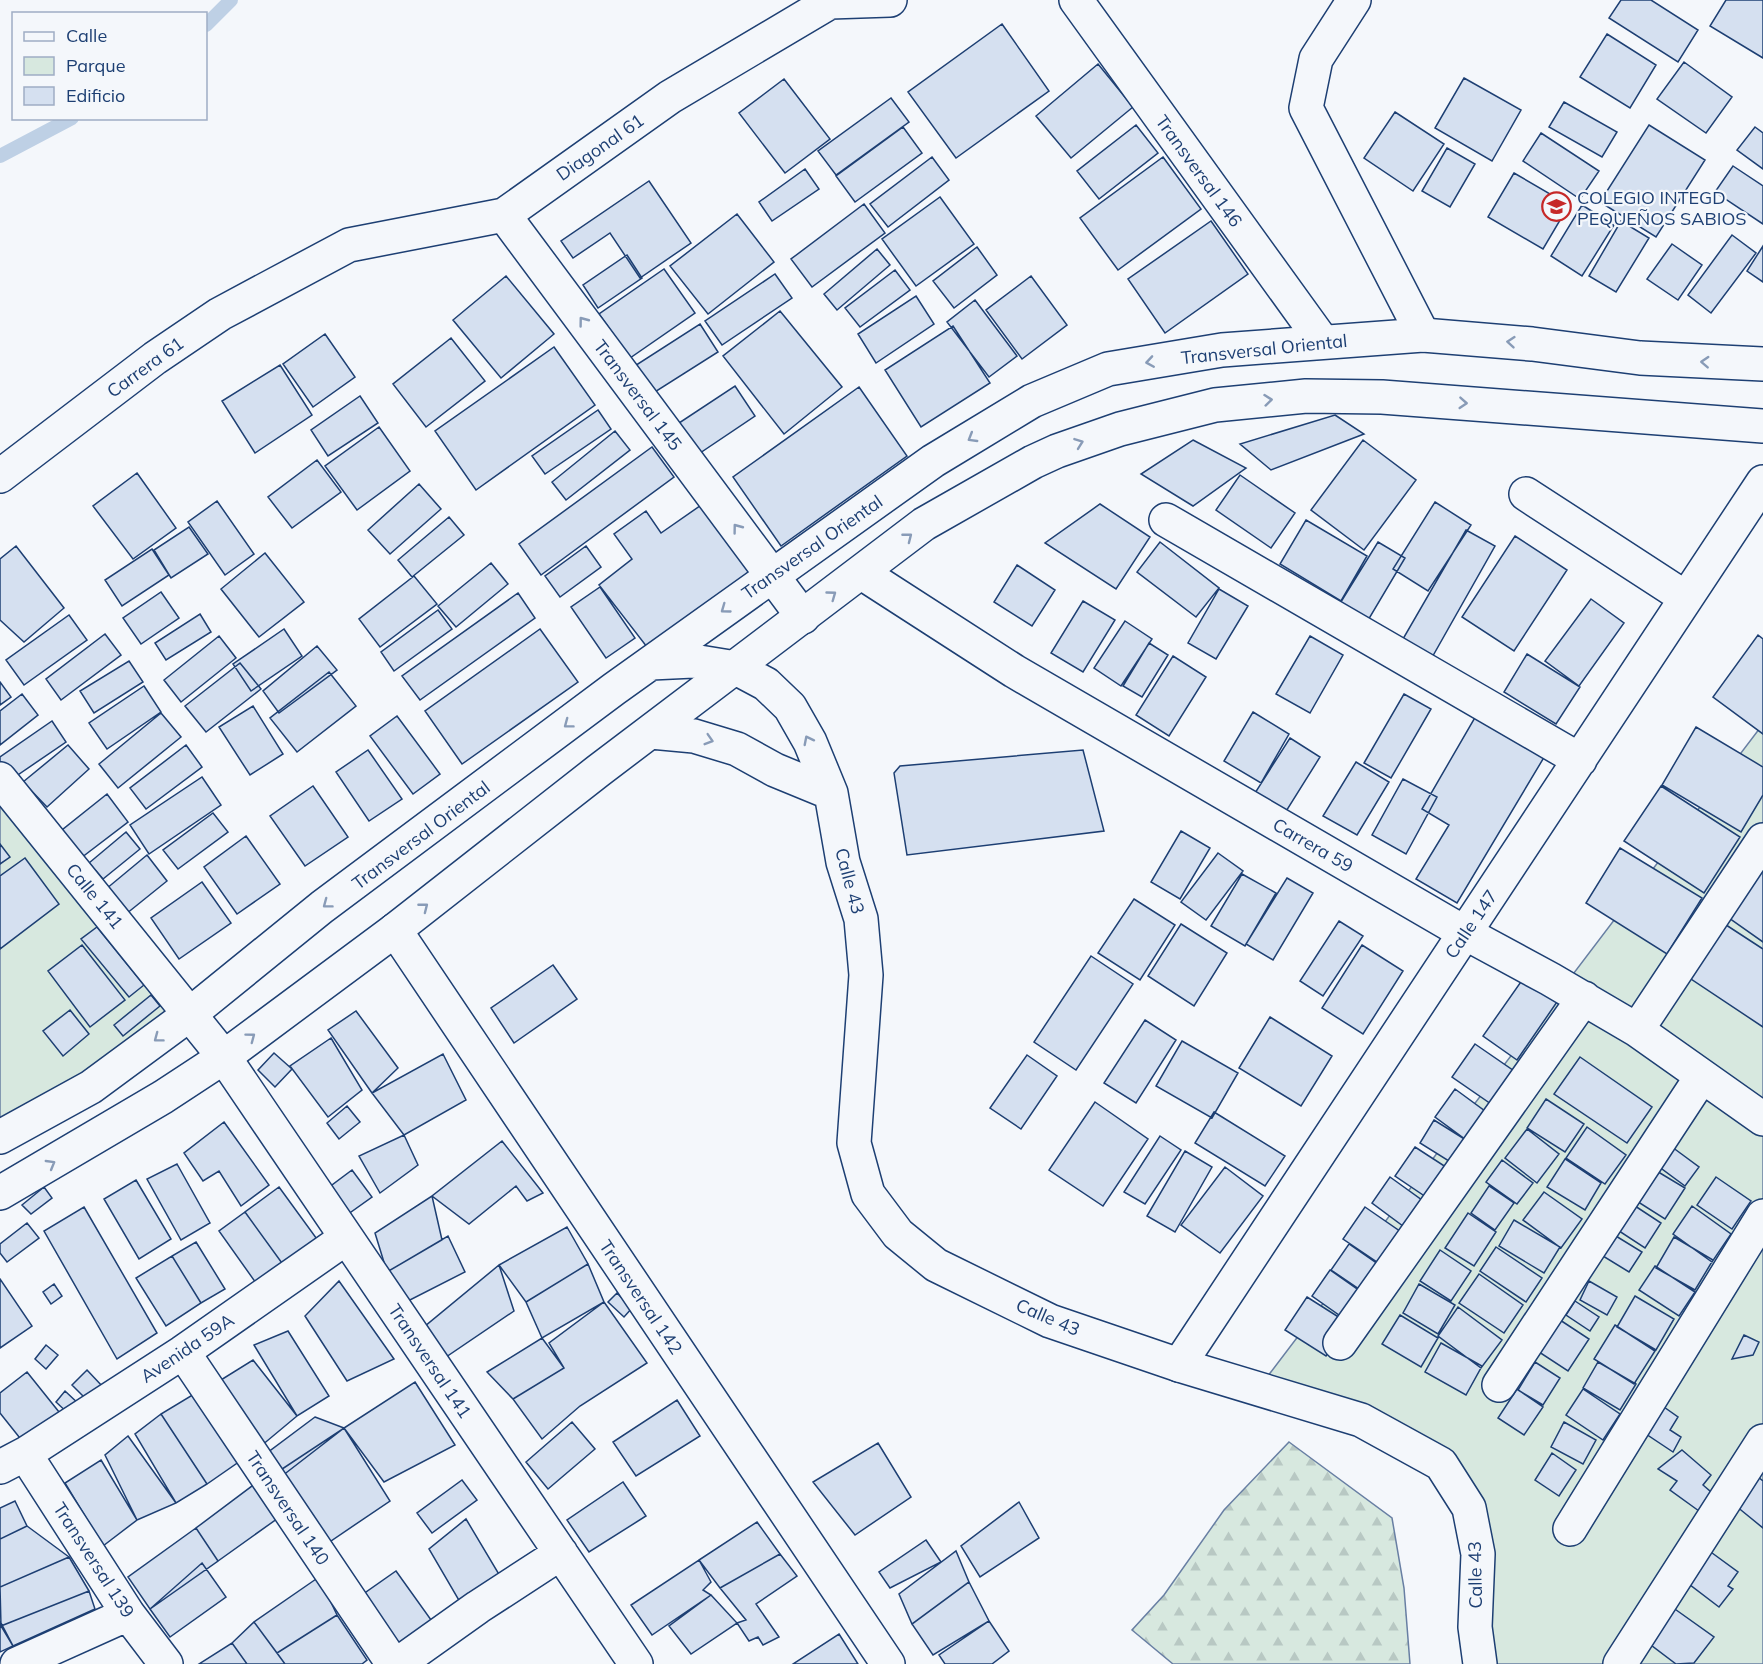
<svg xmlns="http://www.w3.org/2000/svg" width="1763" height="1664" font-family="Mulish,sans-serif">
<style>
.green{fill:#d7e8df;stroke:#687fa3;stroke-width:1.5}
.forest{fill:url(#forest-firs);stroke:#687fa3;stroke-width:1.5}
.lines{fill:none;stroke-linecap:round;stroke-linejoin:round}
.stream{stroke:#bed0e5;stroke-width:14}
.building{fill:#d5e0f0;stroke:#1d3f73;stroke-width:1.5}
.street-casing{stroke:#1d3f73;stroke-width:36}
.secondary-casing{stroke:#1d3f73;stroke-width:36}
.street{stroke:#f4f7fb;stroke-width:33}
.secondary{stroke:#f4f7fb;stroke-width:33}
.oneway{stroke:#889bb7}
.labels{text-anchor:middle;dominant-baseline:central;stroke-width:4.5;stroke-linejoin:round;paint-order:stroke}
.street-label{font-size:18px;fill:#1d3f73;stroke:#f4f7fb}
.poi-label{font-size:18px;fill:#1d3f73;stroke:#f4f7fb;text-anchor:start}
</style>
<defs>
<pattern id="forest-firs" width="22" height="20" patternUnits="userSpaceOnUse" patternTransform="scale(1.5)"><rect width="22" height="20" fill="#d7e8df"/><path d="M5 1l3.5 6h-7zM16 11l3.5 6h-7z" fill="#b8c8c3"/></pattern>
</defs>
<rect width="100%" height="100%" fill="#f4f7fb"/>
<path class="green" d="M1763 724V1664H1465L1462 1556 1453 1510 1435 1467 1255 1393Z
M0 758 180 1011 0 1127Z"/>
<path class="forest" d="M1289 1442 1392 1518 1404 1588 1410 1664H1173L1132 1630 1164 1595 1224 1510Z"/>
<g class="lines">
<path class="stream" d="M206 25 231 0
M0 156 72 118"/>
</g>
<path class="building" d="M1621 0H1651L1698 30 1678 62 1609 18Z
M1726 0H1763V58L1710 26Z
M1002 24 1049 91 956 158 908 92Z
M1607 34 1656 65 1630 108 1580 77Z
M1684 62 1732 97 1706 133 1657 99Z
M1098 64 1133 107 1071 158 1036 116Z
M1464 78 1521 110 1492 161 1435 128Z
M784 79 830 139 785 173 739 113Z
M891 98 909 122 836 175 818 151Z
M1564 102 1617 132 1602 157 1549 127Z
M1395 112 1444 144 1413 191 1364 158Z
M1136 125 1158 153 1099 199 1077 171Z
M1649 125 1705 160 1656 237 1600 202Z
M903 127 922 153 855 202 836 176Z
M1755 127 1763 133V169L1737 150Z
M1541 133 1599 171 1580 199 1523 161Z
M1447 148 1475 164 1450 207 1422 191Z
M932 157 949 180 888 227 870 204Z
M1163 157 1201 209 1118 270 1080 218Z
M1733 166 1763 186V224L1715 192Z
M805 169 819 189 772 221 759 202Z
M1514 173 1569 205 1543 249 1488 217Z
M649 181 691 243 640 278 610 233 573 258 561 241Z
M940 197 974 244 916 286 882 239Z
M864 204 885 233 812 287 791 259Z
M1582 205 1614 225 1582 276 1551 256Z
M737 214 774 262 708 314 670 266Z
M1211 221 1248 274 1165 333 1128 279Z
M1621 221 1649 238 1616 292 1589 276Z
M1732 235 1756 253 1711 313 1688 295Z
M1672 244 1702 265 1678 300 1647 279Z
M1763 246V282L1747 271Z
M977 247 997 275 954 308 933 281Z
M877 249 890 265 837 310 824 294Z
M627 255 642 278 598 308 583 285Z
M664 269 695 313 630 358 599 314Z
M895 270 910 290 860 327 845 308Z
M775 274 792 298 722 345 705 321Z
M506 276 554 334 501 378 453 320Z
M1031 276 1067 325 1022 359 986 310Z
M916 296 934 324 876 363 858 334Z
M975 300 1017 356 989 377 947 322Z
M780 311 842 387 784 434 723 356Z
M700 324 718 352 647 397 630 369Z
M953 326 990 383 921 427 885 370Z
M325 334 355 377 313 407 283 364Z
M451 338 485 381 426 427 393 384Z
M554 347 595 405 476 490 435 431Z
M280 365 312 415 255 453 222 401Z
M735 386 755 416 700 453 679 423Z
M859 387 907 456 781 546 733 477Z
M360 396 378 423 328 456 311 430Z
M598 410 611 429 545 474 532 456Z
M1335 415 1364 434 1271 470 1240 444Z
M379 427 410 471 357 510 325 466Z
M615 431 630 450 566 500 552 482Z
M1193 440 1246 468 1193 506 1141 474Z
M1363 440 1416 480 1364 550 1311 510Z
M652 447 674 477 541 575 519 544Z
M317 460 341 492 292 528 268 497Z
M137 473 176 528 133 559 93 506Z
M1240 475 1295 513 1271 548 1216 510Z
M419 484 441 509 390 554 368 530Z
M217 501 254 554 225 575 188 522Z
M707 501 756 571 647 647 599 585 632 559 614 534 646 511 661 533Z
M1435 502 1471 525 1428 591 1393 569Z
M1100 504 1150 537 1116 589 1045 543Z
M449 517 464 535 412 577 398 560Z
M1306 520 1367 556 1341 601 1280 564Z
M189 527 208 554 171 578 154 550Z
M1466 530 1495 546 1426 668 1396 651Z
M1515 536 1567 570 1514 651 1462 617Z
M1160 542 1219 588 1196 617 1137 572Z
M1378 542 1405 558 1367 622 1339 605Z
M16 546 64 608 24 642 0 620V559Z
M586 546 601 567 560 597 545 576Z
M152 549 169 575 122 606 105 580Z
M265 553 304 602 259 637 221 589Z
M491 563 508 584 456 627 438 606Z
M1017 565 1055 590 1032 626 994 602Z
M414 576 437 604 380 647 359 619Z
M600 587 635 638 606 658 571 607Z
M1219 589 1248 606 1216 659 1188 643Z
M161 592 179 618 141 644 123 618Z
M518 593 535 618 420 700 402 676Z
M1591 599 1624 623 1579 686 1545 661Z
M1083 601 1115 620 1083 672 1051 653Z
M438 610 452 629 394 671 381 652Z
M200 614 211 632 166 660 155 643Z
M69 615 87 640 24 685 6 660Z
M1125 621 1152 639 1121 686 1094 668Z
M284 629 302 656 251 691 233 664Z
M540 629 578 682 462 764 425 711Z
M105 634 121 655 61 700 46 679Z
M1758 635 1763 639V734L1713 697Z
M219 636 236 658 181 702 164 680Z
M1310 636 1343 655 1310 713 1276 694Z
M1149 643 1168 655 1142 697 1123 686Z
M317 646 337 670 279 713 263 691Z
M1527 654 1580 687 1556 724 1504 692Z
M1173 656 1206 677 1169 736 1136 715Z
M129 661 143 682 94 713 80 691Z
M240 663 261 689 206 732 185 706Z
M329 672 356 706 297 752 270 718Z
M0 682 11 697 0 705Z
M144 686 161 712 107 749 89 723Z
M22 694 38 715 0 745V711Z
M1404 694 1431 709 1391 778 1364 763Z
M253 706 283 754 250 775 219 727Z
M1253 712 1289 734 1261 783 1224 761Z
M161 713 181 737 118 788 99 764Z
M1477 714 1546 754 1457 903 1416 879 1449 825 1422 809Z
M397 716 440 774 413 794 370 736Z
M52 721 66 742 9 781 0 767V757Z
M1696 727 1763 767V795L1741 832 1662 785Z
M1290 738 1320 757 1285 813 1255 793Z
M68 745 89 769 47 807 23 782Z
M186 745 202 767 146 809 130 788Z
M368 750 402 799 369 821 336 772Z
M1083 750 1104 831 907 855 894 773 900 766Z
M1356 762 1389 782 1357 835 1323 816Z
M202 777 221 805 149 854 130 825Z
M1403 779 1437 797 1406 854 1372 835Z
M313 786 348 837 305 866 270 816Z
M1661 786 1740 837 1704 893 1624 841Z
M107 794 128 822 77 861 57 834Z
M213 813 228 832 178 869 163 850Z
M1181 831 1210 848 1180 899 1151 882Z
M126 832 140 849 103 879 89 863Z
M246 836 280 884 237 914 204 867Z
M0 844 10 857 0 864Z
M1620 848 1702 898 1667 954 1586 903Z
M1218 853 1243 871 1206 920 1181 902Z
M147 855 167 881 126 914 106 889Z
M25 858 59 904 0 949V876Z
M1763 858V942L1722 913Z
M1242 874 1276 893 1245 946 1211 926Z
M1287 878 1313 893 1273 960 1246 944Z
M202 882 231 923 179 959 151 918Z
M1134 899 1175 925 1140 980 1098 953Z
M1339 921 1363 936 1323 996 1300 981Z
M1720 921 1763 949V1027L1685 975Z
M1181 924 1227 953 1194 1006 1148 976Z
M97 927 144 985 129 997 81 939Z
M82 945 125 1000 90 1027 48 971Z
M1362 945 1403 971 1363 1034 1322 1008Z
M1091 956 1133 984 1076 1070 1034 1042Z
M553 965 577 999 514 1043 491 1008Z
M1525 976 1559 999 1517 1060 1483 1036Z
M151 995 160 1006 123 1036 114 1025Z
M70 1010 89 1034 63 1056 43 1031Z
M356 1011 398 1068 372 1093 328 1030Z
M1270 1017 1332 1056 1301 1106 1239 1068Z
M1145 1020 1176 1040 1136 1103 1104 1083Z
M331 1038 362 1090 328 1117 290 1066Z
M1182 1041 1238 1073 1212 1118 1156 1086Z
M1475 1044 1517 1073 1494 1106 1452 1077Z
M274 1053 292 1069 275 1087 258 1070Z
M443 1054 466 1100 404 1135 372 1093Z
M1027 1055 1057 1076 1021 1129 990 1108Z
M1580 1057 1652 1107 1627 1143 1554 1094Z
M1455 1089 1489 1114 1469 1142 1435 1117Z
M1546 1099 1584 1124 1565 1152 1527 1128Z
M1095 1102 1148 1139 1103 1206 1049 1170Z
M347 1106 360 1122 339 1139 327 1123Z
M1214 1112 1285 1156 1265 1186 1195 1143Z
M1434 1120 1466 1140 1452 1163 1420 1143Z
M224 1122 269 1185 241 1206 219 1171 203 1181 184 1153Z
M1587 1127 1626 1155 1605 1184 1566 1158Z
M1527 1129 1559 1154 1537 1183 1505 1158Z
M404 1135 418 1165 380 1193 359 1156Z
M1160 1136 1181 1150 1145 1204 1124 1192Z
M502 1141 543 1193 527 1201 516 1186 469 1224 432 1196Z
M1415 1147 1449 1169 1429 1199 1395 1176Z
M1672 1147 1699 1167 1685 1186 1658 1166Z
M1185 1151 1212 1167 1175 1232 1147 1216Z
M1565 1159 1601 1183 1585 1210 1547 1187Z
M1502 1160 1533 1183 1517 1204 1486 1182Z
M177 1164 210 1223 181 1240 147 1179Z
M1225 1167 1263 1196 1220 1253 1181 1225Z
M352 1170 372 1197 344 1217 324 1191Z
M1655 1170 1685 1188 1665 1219 1635 1200Z
M1390 1177 1426 1203 1407 1229 1372 1203Z
M1716 1177 1751 1201 1732 1229 1697 1205Z
M136 1180 171 1239 139 1259 104 1199Z
M1489 1186 1514 1203 1495 1230 1471 1213Z
M44 1187 52 1198 31 1214 22 1205Z
M279 1187 322 1246 287 1270 245 1212Z
M1544 1192 1582 1219 1561 1248 1523 1220Z
M432 1196 442 1240 387 1272 375 1233Z
M1632 1204 1661 1223 1645 1248 1616 1229Z
M1692 1206 1731 1234 1712 1262 1673 1234Z
M84 1207 157 1333 117 1359 44 1231Z
M1365 1207 1404 1234 1383 1266 1343 1239Z
M245 1212 287 1270 261 1290 219 1231Z
M1468 1213 1496 1232 1474 1266 1445 1248Z
M1514 1220 1560 1247 1544 1273 1499 1246Z
M27 1223 39 1238 7 1262 0 1253V1244Z
M567 1227 588 1264 526 1302 499 1265Z
M1611 1233 1642 1252 1629 1272 1598 1253Z
M448 1236 465 1272 406 1302 387 1272Z
M1674 1237 1713 1260 1695 1290 1656 1268Z
M196 1242 225 1289 201 1303 172 1256Z
M1349 1244 1385 1269 1368 1295 1331 1270Z
M1496 1247 1542 1278 1526 1302 1480 1271Z
M1440 1250 1471 1271 1451 1301 1420 1281Z
M172 1256 201 1303 166 1326 136 1278Z
M588 1264 604 1302 542 1338 526 1302Z
M499 1265 514 1311 446 1357 424 1327Z
M1655 1266 1695 1292 1679 1316 1639 1290Z
M1330 1270 1367 1296 1349 1322 1312 1296Z
M1479 1274 1523 1305 1504 1333 1459 1303Z
M0 1279 32 1326 0 1348Z
M339 1281 394 1359 347 1381 305 1316Z
M1589 1281 1617 1297 1607 1315 1580 1300Z
M54 1284 62 1296 51 1304 43 1292Z
M1419 1284 1455 1305 1438 1334 1403 1313Z
M617 1293 632 1308 624 1317 608 1302Z
M1635 1296 1674 1319 1656 1350 1617 1327Z
M1307 1297 1348 1323 1326 1356 1285 1330Z
M1575 1301 1599 1317 1590 1331 1566 1315Z
M604 1302 647 1363 580 1406 542 1439 513 1399 564 1368 549 1343Z
M1458 1307 1502 1340 1481 1368 1438 1336Z
M1400 1315 1438 1338 1421 1367 1382 1344Z
M1560 1320 1589 1339 1568 1371 1539 1352Z
M1615 1325 1655 1351 1634 1384 1594 1359Z
M288 1331 329 1396 297 1416 254 1345Z
M1744 1335 1759 1342 1753 1355 1732 1359Z
M542 1338 564 1368 513 1399 487 1372Z
M1441 1343 1482 1366 1466 1395 1425 1372Z
M46 1345 58 1355 46 1369 35 1359Z
M253 1360 297 1416 261 1446 216 1383Z
M1535 1362 1560 1378 1543 1405 1518 1390Z
M1598 1362 1636 1384 1620 1410 1583 1388Z
M87 1370 103 1387 88 1401 72 1385Z
M27 1372 63 1417 27 1447 0 1413V1393Z
M415 1382 455 1445 384 1482 344 1428Z
M204 1388 243 1459 207 1484 161 1414Z
M1517 1389 1543 1407 1524 1435 1498 1418Z
M1583 1389 1620 1414 1603 1440 1566 1415Z
M65 1391 81 1406 71 1416 56 1402Z
M677 1400 700 1436 636 1476 613 1442Z
M1654 1400 1678 1417 1670 1430 1681 1437 1673 1452 1637 1428Z
M161 1414 207 1484 176 1503 135 1434Z
M315 1417 344 1428 282 1476 267 1453Z
M572 1422 595 1449 548 1489 526 1462Z
M1564 1422 1596 1440 1583 1464 1551 1447Z
M344 1428 390 1501 328 1543 270 1477Z
M128 1436 176 1503 137 1520 105 1455Z
M878 1443 911 1497 855 1535 813 1482Z
M1682 1450 1711 1475 1703 1485 1711 1492 1699 1511 1670 1490 1677 1481 1658 1469Z
M1552 1453 1576 1470 1559 1496 1535 1480Z
M101 1460 137 1520 103 1546 65 1483Z
M1758 1477 1763 1481V1528L1736 1506Z
M260 1480 281 1516 218 1561 196 1528Z
M462 1480 477 1500 432 1533 417 1513Z
M623 1482 646 1516 589 1552 567 1520Z
M15 1501 27 1526 0 1539V1508Z
M1019 1502 1039 1538 980 1577 961 1546Z
M466 1519 503 1581 464 1609 429 1549Z
M757 1522 780 1554 720 1588 699 1560Z
M27 1526 69 1557 0 1587V1539Z
M196 1528 218 1561 150 1609 128 1577Z
M926 1540 941 1562 890 1588 879 1572Z
M1708 1550 1738 1572 1728 1586 1733 1589 1719 1607 1685 1581Z
M956 1551 969 1582 912 1624 899 1594Z
M780 1554 797 1576 756 1604 779 1637 763 1645 758 1637 749 1641 737 1623 746 1620 720 1588Z
M69 1557 89 1591 1 1626 0 1587Z
M699 1560 711 1582 703 1590 711 1595 652 1635 631 1605Z
M202 1563 226 1597 170 1637 150 1609Z
M396 1571 439 1631 402 1657 359 1597Z
M319 1577 337 1615 277 1653 254 1622Z
M969 1582 989 1621 933 1655 912 1624Z
M89 1591 95 1609 13 1646 1 1626Z
M711 1595 737 1623 691 1654 669 1626Z
M1672 1607 1714 1637 1694 1663 1676 1664 1647 1642Z
M337 1615 367 1660 362 1664H285L277 1653Z
M0 1621 13 1646 0 1652Z
M989 1621 1009 1651 992 1664H945L939 1655Z
M254 1622 285 1664H247L232 1643Z
M839 1634 858 1664H793Z
M232 1643 247 1664H199Z"/>
<g class="lines">
<defs>
<path id="street" d="M1076 0 1322 341
M1354 0 1316 59 1306 108 1423 335
M504 215 803 617
M0 476 155 358 220 314 349 245 504 215 670 97 830 2 890 0
M1526 494 1686 598
M1166 520 1580 760
M862 573 1014 671 1465 933 1550 979 1637 1030 1763 1119
M0 779 224 1057 636 1664
M395 930 888 1664
M1637 1030 1763 840
M1340 1343 1584 998
M183 1352 393 1664
M1179 1365 1763 482
M1499 1385 1702 1076
M25 1454 128 1614 166 1664
M0 1467 25 1454 183 1352 346 1238
M1570 1529 1763 1216
M17 1664 128 1614
M398 1664 478 1607 561 1553
M1620 1664 1763 1441"/>
<path id="secondary" d="M651 663 693 661 736 668 766 684 790 707 810 742 831 793 843 862 861 919 866 975 854 1143 868 1194 898 1234 936 1265 1050 1321 1179 1365 1361 1420 1441 1464 1469 1508 1478 1554 1475 1627 1480 1664
M651 732 694 736 737 749 775 770 831 793
M0 1137 91 1087 190 1014 322 907 614 689 933 461 1032 401 1108 369 1222 350 1423 335 1532 344 1640 358 1763 364
M0 1193 163 1097 224 1057 395 930 598 771 924 524 1033 462 1057 451 1120 429 1215 405 1306 396 1382 397 1763 426"/>
</defs>
<use href="#street" class="street-casing"/>
<use href="#secondary" class="secondary-casing"/>
<use href="#street" class="street"/>
<use href="#secondary" class="secondary"/>
</g>
<defs><path id="oneway-chevron" d="M-2-3.5L2.5 0L-2 3.5" fill="none" stroke-width="1.6" stroke-linecap="round" stroke-linejoin="round" transform="scale(1.5)"/></defs>
<g class="oneway">
<use href="#oneway-chevron" transform="translate(583 321) rotate(-127)"/>
<use href="#oneway-chevron" transform="translate(1511 342) rotate(-175)"/>
<use href="#oneway-chevron" transform="translate(1150 362) rotate(171)"/>
<use href="#oneway-chevron" transform="translate(1705 362) rotate(-177)"/>
<use href="#oneway-chevron" transform="translate(1268 400) rotate(-6)"/>
<use href="#oneway-chevron" transform="translate(1463 403) rotate(4)"/>
<use href="#oneway-chevron" transform="translate(972 438) rotate(149)"/>
<use href="#oneway-chevron" transform="translate(1079 443) rotate(-20)"/>
<use href="#oneway-chevron" transform="translate(737 528) rotate(-127)"/>
<use href="#oneway-chevron" transform="translate(908 537) rotate(-38)"/>
<use href="#oneway-chevron" transform="translate(832 595) rotate(-36)"/>
<use href="#oneway-chevron" transform="translate(725 609) rotate(144)"/>
<use href="#oneway-chevron" transform="translate(568 724) rotate(143)"/>
<use href="#oneway-chevron" transform="translate(709 740) rotate(17)"/>
<use href="#oneway-chevron" transform="translate(808 740) rotate(-117)"/>
<use href="#oneway-chevron" transform="translate(327 904) rotate(143)"/>
<use href="#oneway-chevron" transform="translate(424 907) rotate(-38)"/>
<use href="#oneway-chevron" transform="translate(251 1037) rotate(-37)"/>
<use href="#oneway-chevron" transform="translate(158 1038) rotate(143)"/>
<use href="#oneway-chevron" transform="translate(51 1164) rotate(-30)"/>
</g>
<defs>
<symbol id="school-ring" viewBox="-11 -11 22 22"><circle r="9.5" fill="#f4f7fb" stroke="#c62828" stroke-width="1.5"/><path d="M0-5L7-2L0 1L-7-2ZM-4 1L0 2.5L4 1V4Q0 6-4 4Z" fill="#c62828"/></symbol>
</defs>
<g fill-rule="evenodd">
<use href="#school-ring" x="1540" y="190" width="33" height="33"/>
</g>
<g class="labels">
<g class="street-label">
<text transform="translate(600 147) rotate(-35)">Diagonal 61</text>
<text transform="translate(1199 171) rotate(54)">Transversal 146</text>
<text transform="translate(1264 349) rotate(-6)">Transversal Oriental</text>
<text transform="translate(145 367) rotate(-36)">Carrera 61</text>
<text transform="translate(638 395) rotate(53)">Transversal 145</text>
<text transform="translate(812 547) rotate(-35)">Transversal Oriental</text>
<text transform="translate(421 835) rotate(-37)">Transversal Oriental</text>
<text transform="translate(1313 845) rotate(30)">Carrera 59</text>
<text transform="translate(850 881) rotate(75)">Calle 43</text>
<text transform="translate(95 896) rotate(51)">Calle 141</text>
<text transform="translate(1471 924) rotate(-56)">Calle 147</text>
<text transform="translate(641 1297) rotate(56)">Transversal 142</text>
<text transform="translate(1048 1317) rotate(23)">Calle 43</text>
<text transform="translate(187 1348) rotate(-34)">Avenida 59A</text>
<text transform="translate(430 1361) rotate(56)">Transversal 141</text>
<text transform="translate(288 1508) rotate(56)">Transversal 140</text>
<text transform="translate(94 1560) rotate(57)">Transversal 139</text>
<text transform="translate(1475 1575) rotate(-91)">Calle 43</text>
</g>
<g class="poi-label">
<text x="1577" y="197">COLEGIO INTEGD<tspan x="1577" dy="21">PEQUEÑOS SABIOS</tspan></text>
</g>
</g>
<rect x="12" y="12" width="195" height="108" fill="#f4f7fb" stroke="#9eadc5" stroke-width="1.5"/>
<rect x="24" y="32" width="30" height="9" fill="#f4f7fb" stroke="#9eadc5" stroke-width="1.5"/>
<text x="66" y="42" font-size="18" fill="#1d3f73">Calle</text>
<rect x="24" y="57" width="30" height="18" fill="#d7e8df" stroke="#9eadc5" stroke-width="1.5"/>
<text x="66" y="72" font-size="18" fill="#1d3f73">Parque</text>
<rect x="24" y="87" width="30" height="18" fill="#d5e0f0" stroke="#9eadc5" stroke-width="1.5"/>
<text x="66" y="102" font-size="18" fill="#1d3f73">Edificio</text>
</svg>
